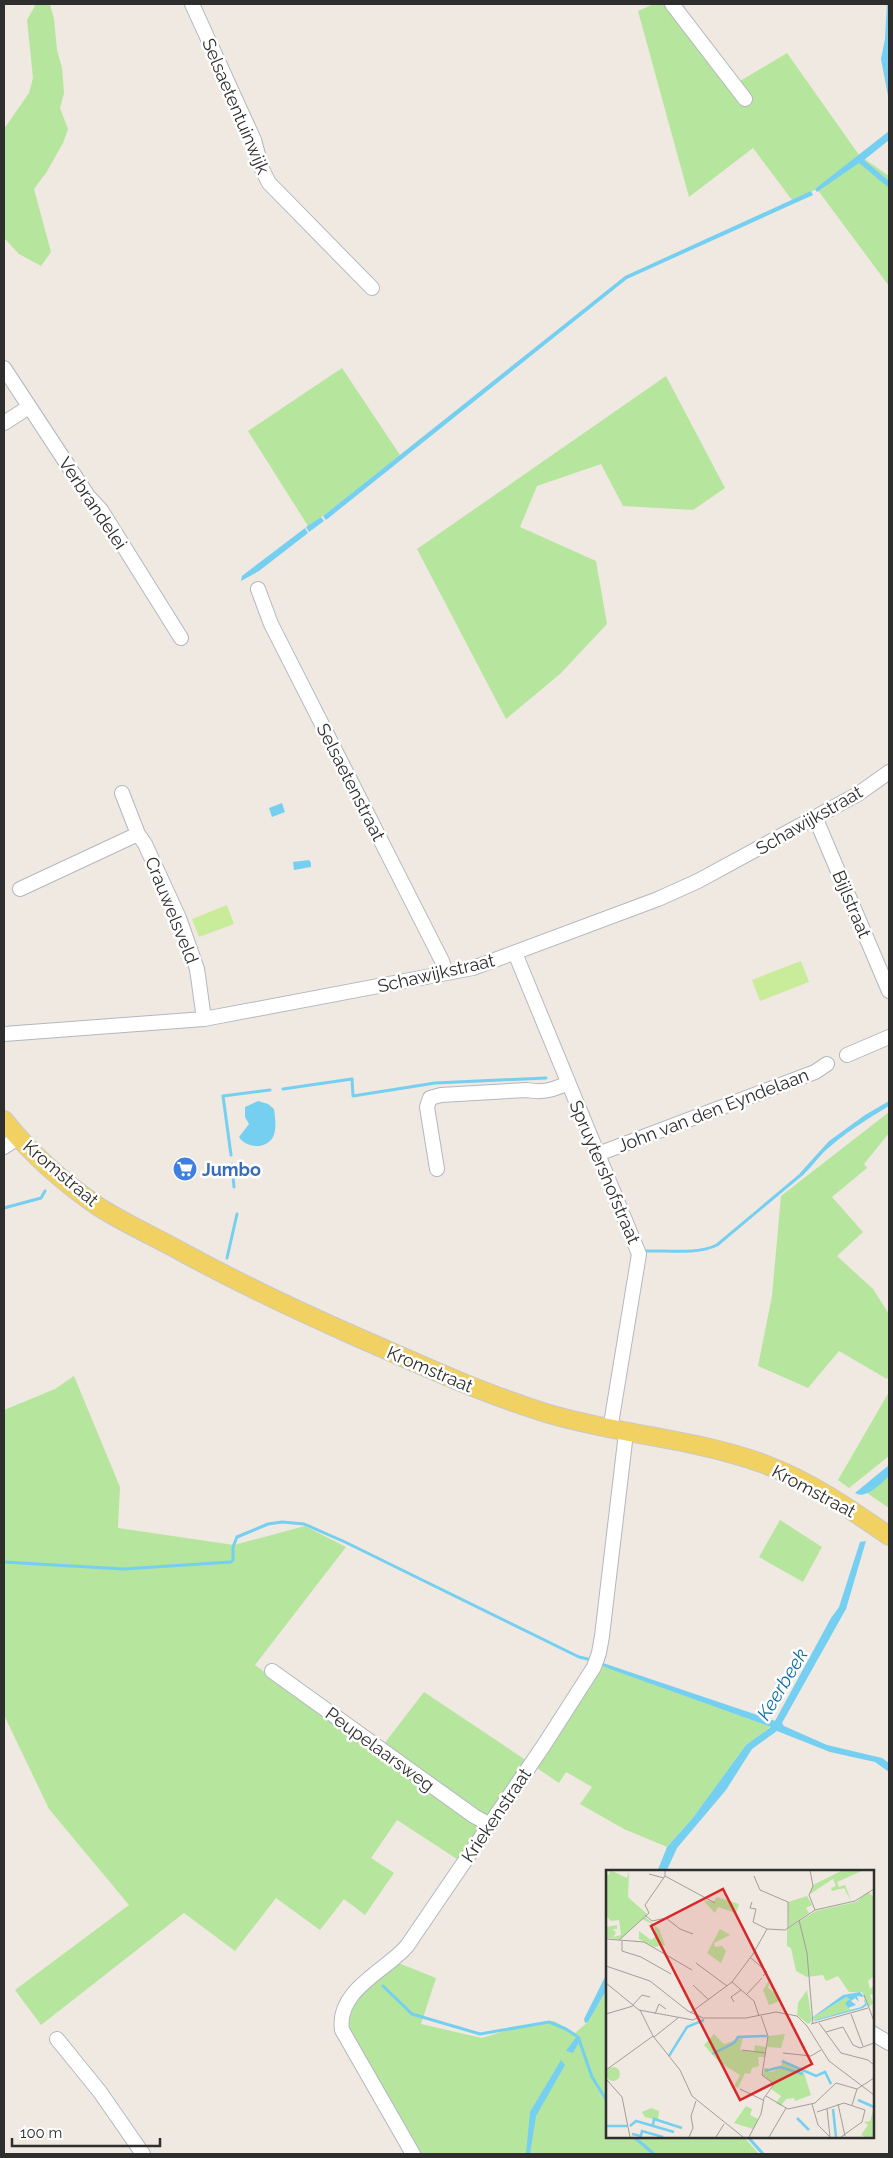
<svg xmlns="http://www.w3.org/2000/svg" width="893" height="2158" font-family="Raleway,sans-serif">
<style>
.green{fill:#b6e59e}
.pitch{fill:#c9ec9a}
.water{fill:#75cff0}
.lines{fill:none;stroke-linecap:round;stroke-linejoin:round}
.stream{stroke:#75cff0;stroke-width:3}
.minor-casing{stroke:#b4b7c1;stroke-width:16}
.major-casing{stroke:#c9c9c9;stroke-width:20}
.minor{stroke:#fff;stroke-width:14}
.major{stroke:#f2d163;stroke-width:18}
.labels{text-anchor:middle;dominant-baseline:central;stroke-width:5;stroke-linejoin:round;paint-order:stroke}
.street-label{font-size:18px;fill:#2e2e2e;stroke:#fff}
.shop-label{font-size:18px;font-weight:bold;fill:#366cbe;stroke:#fff;text-anchor:start}
.water-label{font-size:19px;font-style:italic;fill:#0d6fa3;stroke:#fff}
.inset-river{fill:none;stroke:#75cff0;stroke-width:2.5}
.inset-road{fill:none;stroke:#a29e99;stroke-width:1}
.view{fill:#d62828;fill-opacity:0.15;stroke:#d62828;stroke-width:2.5}
.inset-edge{fill:none;stroke:#2e2e2e;stroke-width:2.5}
</style>
<rect width="100%" height="100%" fill="#efe9e1"/>
<path class="green" d="M33 4H50L54 19 57 50 62 68 64 93 60 108 68 129 63 143 46 173 34 189 51 252 41 266 19 254 4 238V129L29 93 33 78 27 20 35 6Z
M654 4H665L730 87 787 53 859 155 889 176V286L817 189 792 200 753 148 689 197 638 11Z
M342 368 400 455 328 512 308 526 248 431Z
M666 376 725 488 693 510 623 506 601 464 537 486 520 527 596 561 607 624 560 674 506 719 417 549Z
M889 1112V1133L864 1164 867 1168 832 1197 863 1232 837 1256 873 1289 889 1314V1375L887 1379 839 1351 808 1388 758 1366 772 1296 781 1196Z
M74 1376 120 1487 118 1528 234 1545 305 1526 346 1547 255 1665 377 1753 424 1692 527 1761 460 1861 397 1820 371 1858 394 1873 365 1915 344 1899 320 1930 276 1898 235 1951 184 1913 41 2025 15 1990 129 1905 49 1809 4 1715V1410L55 1389Z
M889 1392V1456L849 1488 838 1480Z
M889 1476V1508L867 1493Z
M780 1520 822 1547 803 1582 759 1557Z
M603 1666 771 1727 746 1745 692 1819 667 1847 624 1829 580 1804 592 1787 566 1772 559 1783 534 1766Z
M396 1962 436 1978 421 2024 482 2038 514 2028 554 2021 575 2033 588 2022 607 1989V2137H744L759 2154H415L347 2030 351 2001Z"/>
<path class="pitch" d="M227 905 234 924 199 937 192 919Z
M801 961 809 982 760 1001 752 980Z"/>
<path class="water" d="M887 4H889V101L881 59 885 39Z
M889 131V140L864 160 889 181V188L859 163 817 192 815 189Z
M811 191 813 195 627 279 326 520 323 516 625 276Z
M321 517 324 521 309 532 306 527Z
M305 528 308 533 259 571 241 581 242 576Z
M282 803 285 812 272 817 269 808Z
M309 860 311 863V867L294 870 293 862Z
M258 1101 268 1104 274 1109C275 1117 277 1129 273 1137 266 1150 246 1148 239 1137L249 1124 245 1117V1107Z
M889 1101V1106C867 1119 845 1133 826 1150 817 1158 811 1169 802 1175L800 1173 829 1141 865 1115Z
M889 1465V1476C881 1483 866 1500 855 1493Z
M866 1541 846 1609 782 1723 784 1726 827 1745 882 1758 889 1763V1772L875 1762 830 1752 777 1731 752 1749 726 1790 677 1848 666 1872H657L667 1847 692 1819 746 1745 771 1727 610 1669 603 1666V1663L775 1721 831 1618 839 1607 860 1542Z
M607 1973V1989L588 2022 585 2023 584 2019Z
M577 2036 581 2038 573 2053 566 2051Z
M561 2060 565 2065 536 2116 530 2154H526L530 2112Z"/>
<g class="lines">
<path class="stream" d="M283 1089 352 1079 353 1096 435 1083 546 1078
M231 1155 223 1096 270 1090
M232 1165 234 1187
M4 1208 41 1198 45 1191
M643 1251C666 1250 697 1255 717 1245L803 1173
M227 1258 237 1214
M4 1562 123 1569 231 1562 233 1560V1547L237 1537 268 1524 282 1522 304 1524 345 1542 579 1657 592 1660
M383 1986 412 2014 480 2034 549 2022 566 2029 578 2037 592 2077 607 2101
M634 2137 654 2154
M748 2137 763 2154"/>
<defs>
<path id="minor" d="M192 4 254 140 262 169 269 183 372 288
M672 4 745 99
M4 368 88 496 101 510 181 638
M4 423 29 407
M258 589 271 624 442 961 446 973
M122 793 138 834 145 844 179 918 197 969 204 1019
M815 817 889 991
M20 889 138 834
M515 953 639 1254 610 1430
M4 1034 204 1019 473 968 658 899 698 881 858 794 889 772
M847 1055 889 1037
M4 1147 19 1137
M598 1154 815 1072 827 1064
M437 1169 427 1107 430 1098 441 1095 527 1090C543 1093 553 1090 568 1083
M272 1671 474 1816 490 1825
M872 2033 889 2043
M57 2039 100 2092 143 2154
M413 2154 342 2030C336 1990 386 1971 407 1946L544 1745 594 1667 599 1653 602 1636 626 1433"/>
<path id="major" d="M4 1120C30 1153 64 1183 99 1207 126 1224 155 1237 182 1252 239 1283 298 1311 357 1337 419 1364 481 1393 546 1413 618 1435 694 1438 764 1464 810 1481 850 1509 889 1536"/>
</defs>
<use href="#minor" class="minor-casing"/>
<use href="#major" class="major-casing"/>
<use href="#minor" class="minor"/>
<use href="#major" class="major"/>
</g>
<defs>
<symbol id="supermarket-disc" viewBox="-11 -11 22 22"><circle r="9.5" fill="#3f7fe0" stroke="#fff"/><path d="M-6-5.5h2.5l.6 2H6L4.5 2H-2.5L-4.4-4H-6ZM-1.5 3.2a1.3 1.3 0 1 0 .1 0ZM3 3.2a1.3 1.3 0 1 0 .1 0Z" fill="#fff"/></symbol>
</defs>
<g fill-rule="evenodd">
<use href="#supermarket-disc" x="171" y="1155" width="28" height="28"/>
</g>
<g class="labels">
<g class="street-label">
<text transform="translate(236 106) rotate(67)">Selsaetentuinwijk</text>
<text transform="translate(93 503) rotate(56)">Verbrandelei</text>
<text transform="translate(351 782) rotate(63)">Selsaetenstraat</text>
<text transform="translate(809 820) rotate(-30)">Schawijkstraat</text>
<text transform="translate(852 904) rotate(67)">Bijlstraat</text>
<text transform="translate(172 910) rotate(68)">Crauwelsveld</text>
<text transform="translate(436 973) rotate(-13)">Schawijkstraat</text>
<text transform="translate(713 1110) rotate(-21)">John van den Eyndelaan</text>
<text transform="translate(605 1172) rotate(67)">Spruytershofstraat</text>
<text transform="translate(61 1173) rotate(40)">Kromstraat</text>
<text transform="translate(430 1369) rotate(23)">Kromstraat</text>
<text transform="translate(814 1491) rotate(28)">Kromstraat</text>
<text transform="translate(380 1749) rotate(36)">Peupelaarsweg</text>
<text transform="translate(496 1815) rotate(-56)">Kriekenstraat</text>
</g>
<g class="shop-label">
<text x="202" y="1169">Jumbo</text>
</g>
<g class="water-label">
<text transform="translate(782 1684) rotate(-59)">Keerbeek</text>
</g>
</g>
<g transform="translate(606 1870)">
<rect width="268" height="268" fill="#efe9e1"/>
<path d="M4 0 21 8 23 0 22 27 41 44 15 69 0 68V57L11 55V59H7L10 63 7 67 15 65 13 50 5 51 0 46V3L3 5ZM258 0 231 12 233 17 239 15 245 31 238 18 226 21 225 18 230 16 227 9 204 24 207 15 235 1ZM262 22 268 27 267 107 262 111 264 119 267 116V124L264 125 267 133 263 137 256 122H243L232 106 220 111 217 105 201 107 190 101 185 78 181 76V59L210 41 250 32ZM201 26 206 35 200 38 203 43 183 57 182 32ZM111 27 133 34 130 43 112 37 109 43 97 30 107 32ZM39 47 53 59 59 75 48 77 33 69V61L45 70 50 66 48 55 36 49ZM114 59 124 65 108 73 109 77 116 76 120 81 115 93 101 83ZM165 107 162 118 174 127V131L163 135 157 120ZM201 120 206 151 202 154 191 145 192 133ZM240 127 244 128 240 136 245 140 209 150 208 147ZM108 164 118 174 137 167 134 180 148 182 149 175 160 177 159 187H152L153 196 146 198 144 204 139 203 132 218 128 216 134 205 113 192 98 175ZM179 164 175 178 161 177 162 166ZM176 191 197 200 205 225 189 231 188 228 180 229 175 236 170 233 175 226 165 219 168 214 157 206 158 198H162L163 202 168 201 175 196ZM0 204a7 7 0 1 1 14 0a7 7 0 1 1-14 0ZM140 236 146 239 144 245 152 249 147 259 128 253ZM45 238 53 241 52 250 39 247 36 242ZM267 241V267H259L255 265 262 255 258 252 264 251Z" fill="#b6e59e"/>
<path d="M254 122 258 127 251 126 253 132 249 128 245 131 250 135 242 138 239 133 244 129 240 127 208 147 209 150 255 137 259 134 258 128 261 135 257 138 209 151 207 147 237 125Z" fill="#75cff0"/>
<path class="inset-river" d="M106 184 128 173 132 167 161 166M63 186 81 157 98 150M176 191 210 206 219 202 225 214M159 201 174 197 197 204M252 230 268 237M227 239 230 267M191 248 203 260M47 255 48 249 76 258M0 256H21M24 256 30 251 68 262M26 264 35 266 36 261 57 267"/>
<path class="inset-road" d="M204 0 207 16 203 25 209 40M43 4 58 8M59 6 109 33M148 6 154 20 182 32V58M146 32 144 38 150 39 147 52 161 59 179 60 209 40 249 31 268 19M39 45 46 51 60 48 74 59 87 64M193 50 201 83 207 154M0 69 38 72 86 100M13 70 43 43 39 35 59 6V0M16 71V81L35 87 65 104M145 88 161 102 157 106M90 93 121 116M0 96 44 111 82 141 97 148H140L170 142 191 146 201 156 223 191 268 225M126 112 148 131 153 146M0 113 33 140 87 150 93 147M87 115 103 130M141 124 156 108M258 125 268 151M128 132 125 127 135 120M27 135 36 125 44 127M34 140 47 166 74 200 86 226 137 267M84 143 126 112 147 84 161 59M0 144 27 136M49 144 53 134 60 139M245 144 257 176M213 153 235 183 262 190 268 195M205 154 262 138M220 162 237 157 247 175 254 178 268 173M48 167 72 148M136 180 160 183M177 183 205 186 215 180M0 200 47 166M0 209 16 227 24 267M134 219 157 230M160 226 182 239 209 233 230 213 251 219M206 234 212 255 224 267M232 234 239 266M246 235 251 219 268 208M221 239 224 267M211 242 238 233 259 240 256 252 235 267M83 267 87 258 85 246 90 231M110 267 118 254M143 267 155 244 158 228 168 214 156 205 162 166 155 146M163 267 180 238"/>
<path class="view" d="M117 19 206 194 134 230 45 56Z"/>
<rect width="268" height="268" class="inset-edge"/>
</g>
<rect width="893" height="2158" fill="none" stroke="#2e2e2e" stroke-width="10"/>
<path d="M12 2138v8h148v-8" fill="none" stroke="#2e2e2e" stroke-width="2.5"/>
<text x="20" y="2138" font-size="15" fill="#2e2e2e" stroke="#ffffff" stroke-width="4" paint-order="stroke">100 m</text>
</svg>
